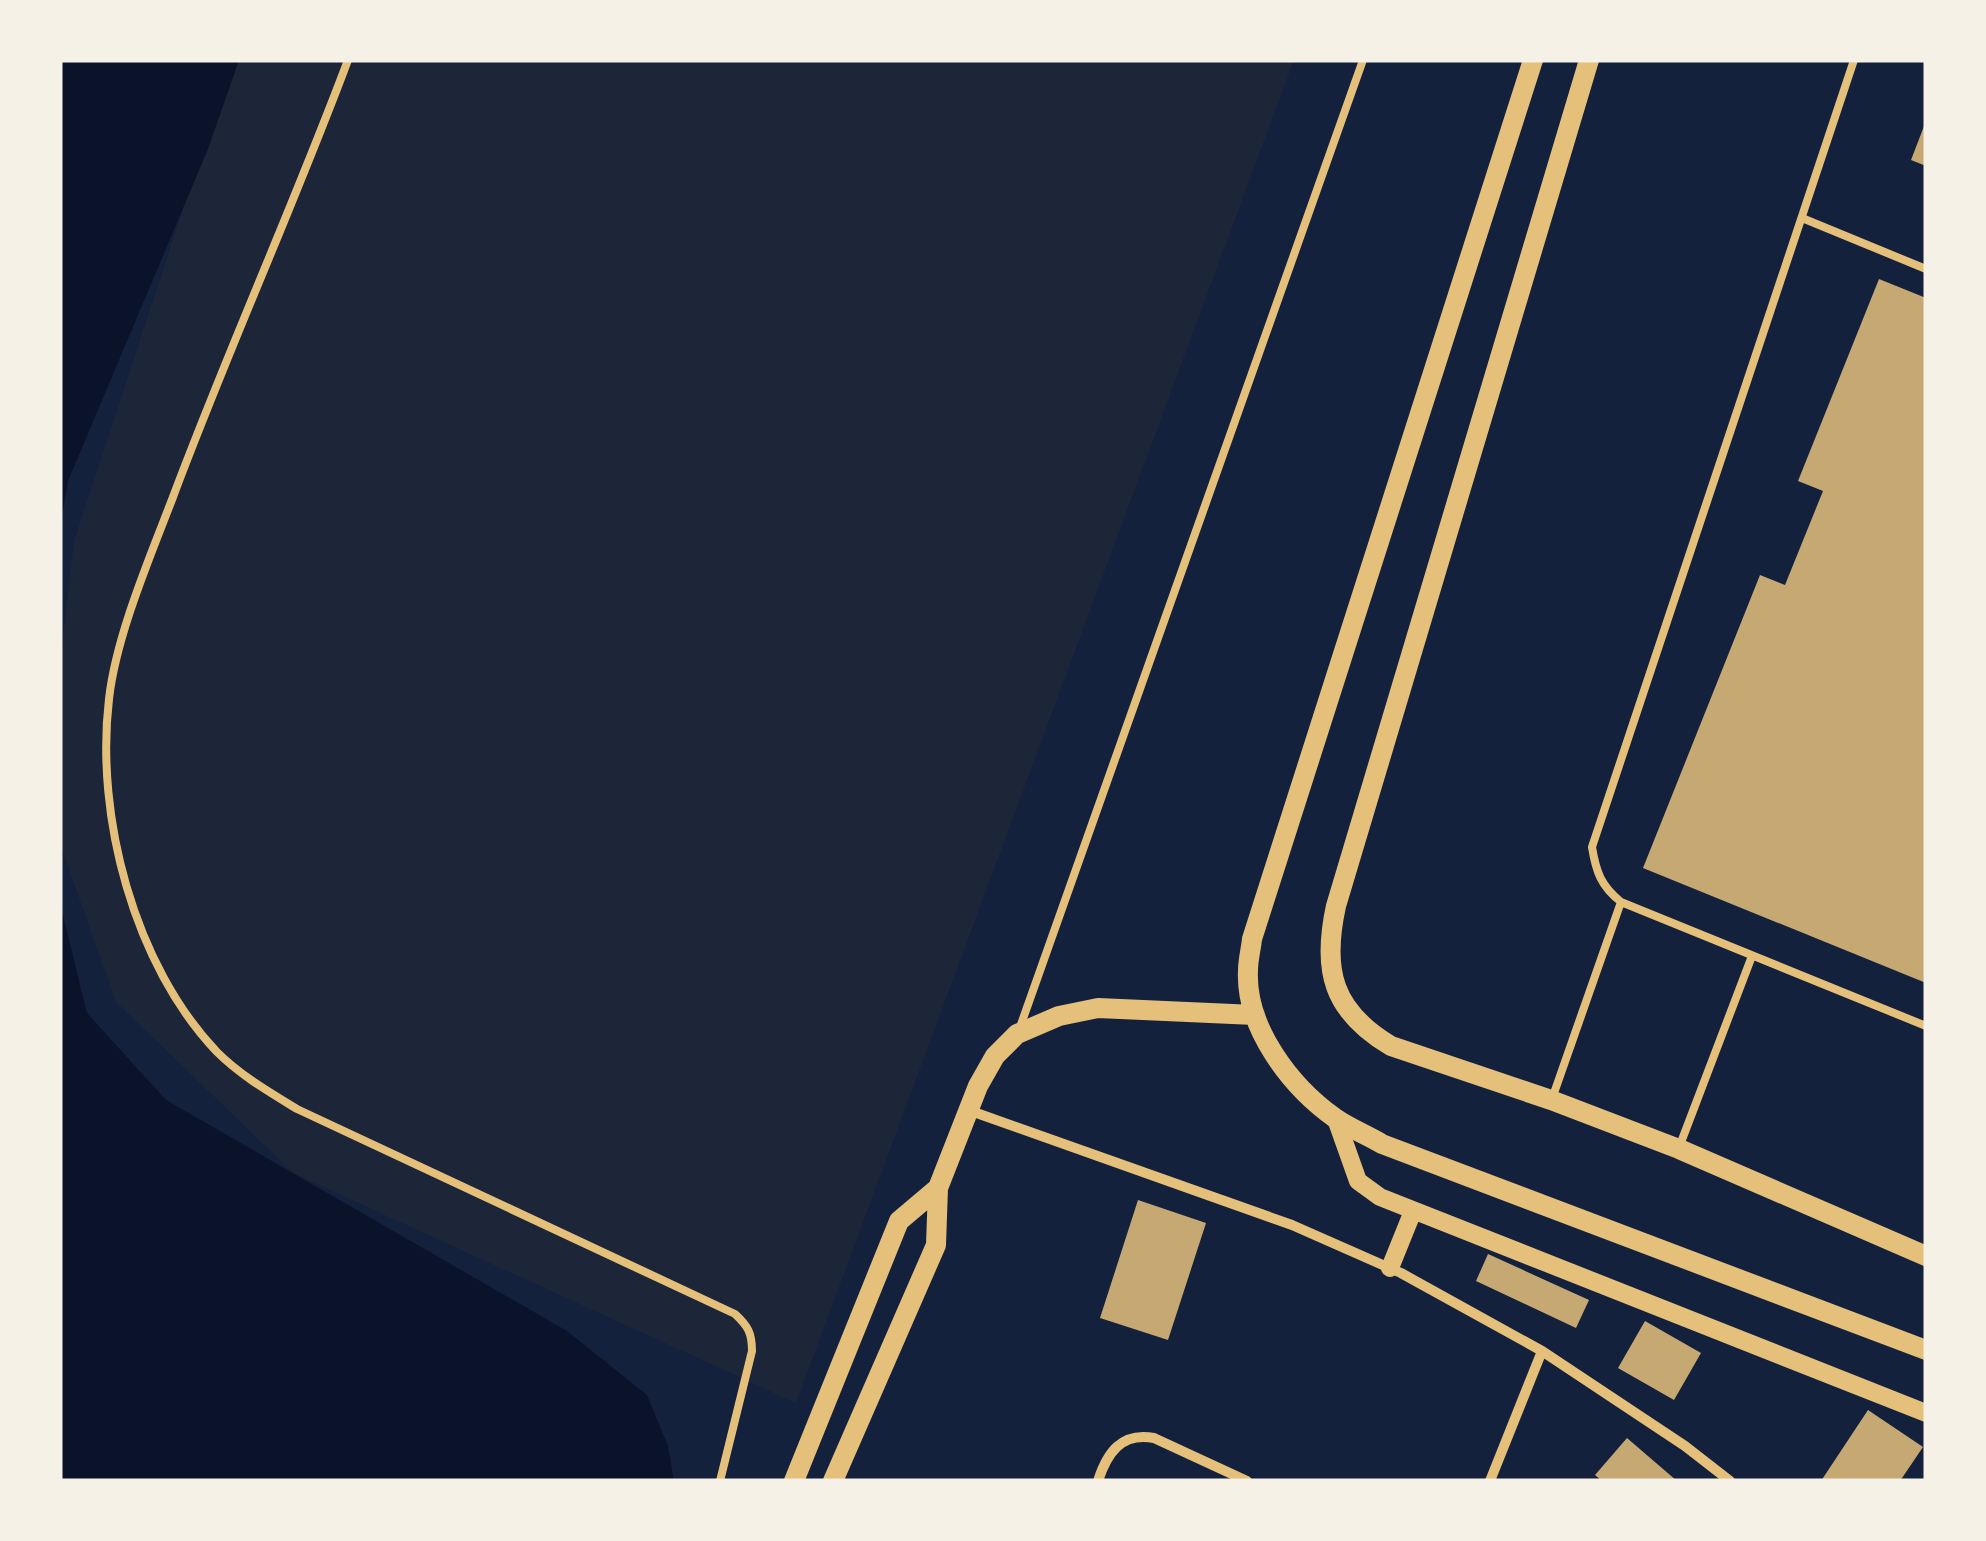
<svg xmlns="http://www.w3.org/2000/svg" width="1986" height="1541" font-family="'PT Sans Narrow',sans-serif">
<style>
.green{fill:#1d2539}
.water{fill:#0b132b}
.building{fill:#c6a872}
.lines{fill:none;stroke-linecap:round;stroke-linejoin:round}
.service{stroke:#e5c07b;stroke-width:8}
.minor{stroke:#e5c07b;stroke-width:10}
.tertiary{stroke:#e5c07b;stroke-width:18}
.secondary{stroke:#e5c07b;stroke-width:20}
</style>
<rect width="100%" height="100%" fill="#14213d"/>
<path class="green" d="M232 60H1294L796 1403 293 1173 116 1002 60 844V664L74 541Z"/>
<path class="water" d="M60 60H239L208 149 68 481 60 528Z
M60 903 87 1013 166 1100 567 1331 647 1395 668 1446 674 1481H60Z"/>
<path class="building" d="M1926 121V166L1911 160Z
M1879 279 1926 298V983L1643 868 1760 575 1785 585 1823 491 1798 481Z
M1138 1200 1206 1223 1168 1340 1100 1318Z
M1488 1254 1589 1300 1576 1328 1476 1281Z
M1645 1321 1701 1353 1674 1400 1618 1368Z
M1868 1410 1923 1447 1900 1481H1821Z
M1627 1438 1677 1481H1602L1595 1475Z"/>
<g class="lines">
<path class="service" d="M348 60C293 207 228 350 173 497 150 557 116 636 109 699 95 816 134 965 217 1052 240 1075 269 1092 297 1109L735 1314C748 1326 752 1333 752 1351L720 1481
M1854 60 1592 847C1596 872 1601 886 1621 902L1926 1026
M1802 218 1926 269
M1019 1030 1363 60
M1553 1096 1621 902
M1680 1145 1752 956"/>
<path class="minor" d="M968 1110 1292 1225 1401 1273 1542 1351 1685 1446 1730 1481
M1098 1481C1107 1453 1121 1432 1154 1438L1247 1481
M1490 1481 1542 1351"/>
<path class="tertiary" d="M1336 1119 1358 1181 1380 1197 1926 1413
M1390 1268 1413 1211"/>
<path class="secondary" d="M1533 60 1252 939C1251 949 1248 960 1248 970 1245 1027 1290 1086 1335 1118 1349 1128 1367 1135 1382 1144L1926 1350
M1589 60 1336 906C1322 970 1332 1011 1391 1046L1551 1100 1679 1149 1926 1256
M794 1481 899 1221 938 1188
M833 1481 936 1245 938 1188 978 1086 995 1056 1017 1034 1059 1016 1098 1008 1255 1015"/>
</g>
<rect width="1986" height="1541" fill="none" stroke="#f6f1e7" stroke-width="125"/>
</svg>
